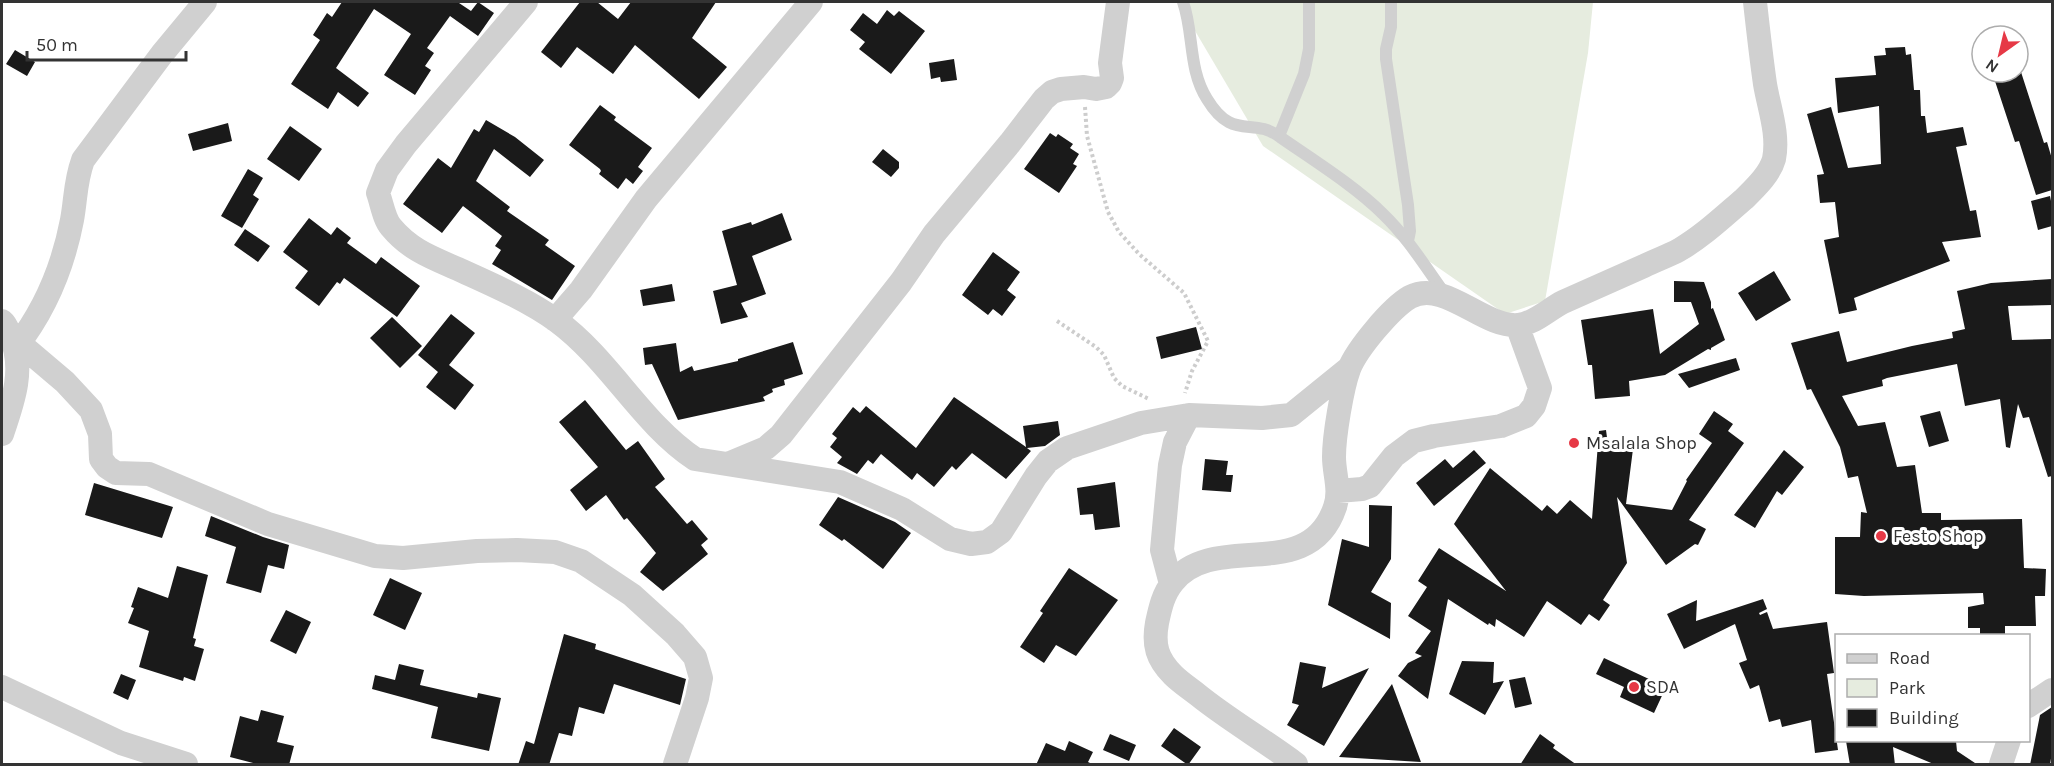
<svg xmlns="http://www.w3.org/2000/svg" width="2054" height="766" font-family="Karla,sans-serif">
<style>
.green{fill:#e6ecdf}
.building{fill:#1a1a1a}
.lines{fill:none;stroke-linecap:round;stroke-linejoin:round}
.path{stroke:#cdcdcd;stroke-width:4;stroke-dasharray:3 3;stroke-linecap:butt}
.service{stroke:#d0d0d0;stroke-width:12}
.minor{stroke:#d0d0d0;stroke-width:24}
.poi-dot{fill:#e63946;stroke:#fff;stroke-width:2}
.labels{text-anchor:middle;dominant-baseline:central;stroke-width:6;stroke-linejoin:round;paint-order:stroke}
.poi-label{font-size:18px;fill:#333;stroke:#fff;text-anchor:start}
</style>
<rect width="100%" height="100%" fill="#fff"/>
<path class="green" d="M1178 2H1593L1588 53 1545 301 1505 314 1263 146Z"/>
<path class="building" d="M342 2H460L459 3 471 11 478 2 494 13 478 36 450 16 427 48 434 53 425 66 431 70 415 95 384 75 411 34 374 9 336 68 369 93 358 107 338 92 328 109 291 84 320 40 313 35 327 13 332 17Z
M580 2H597L618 19 631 2H716L692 38 727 67 699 99 635 45 613 74 577 47 561 68 541 52Z
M887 10 894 16 899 11 925 31 891 74 859 49 865 42 850 30 863 13 877 24Z
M1905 47 1906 55 1911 54 1914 90H1920L1921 116H1925L1927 133 1963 127 1967 145 1956 147 1970 211 1976 210 1981 237 1942 242 1950 261 1854 298 1857 310 1839 314 1824 240 1839 237 1835 202 1820 203 1817 175 1824 174 1807 114 1831 107 1848 168 1881 164 1879 106 1838 113 1835 78 1876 75 1874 56 1886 55 1885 48Z
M15 50 35 62 27 76 6 64Z
M954 59 957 80 941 82 940 77 931 79 929 63Z
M1992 72H2021L2044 143 2047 142 2052 159V190L2036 195 2019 141 2015 142Z
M600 105 616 117 614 120 652 148 638 167 643 171 633 184 626 178 618 189 599 174 601 171 600 169 569 145Z
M486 120 515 137 544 160 530 177 494 149 476 181 510 207 507 211 549 240 545 245 575 266 552 300 492 264 501 250 495 246 502 236 463 206 442 233 403 204 438 158 451 168 474 129 479 132Z
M228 123 232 141 193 151 188 134Z
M290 126 322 149 299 181 267 159Z
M1050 133 1056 137 1058 134 1073 144 1070 148 1079 154 1073 164 1077 166 1059 193 1024 169Z
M883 149 899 162V168L891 177 872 162Z
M248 169 263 178 253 195 259 199 242 228 221 216Z
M2050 196 2052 206V226L2038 230 2031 201Z
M782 213 792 240 752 256 766 294 741 303 748 317 721 324 713 291 737 285 722 231 751 222 752 225Z
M309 218 331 235 337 227 351 238 347 243 376 264 381 257 420 286 397 317 344 278 340 284 337 282 319 306 295 288 308 271 283 252Z
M245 229 270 246 258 262 234 245Z
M993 252 1020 272 1007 290 1016 297 1002 316 993 309 988 315 962 295Z
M1774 271 1791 300 1756 321 1738 293Z
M2052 279V305L2008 306 2012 340 2052 339V476L2048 477 2029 417 2023 418 2018 404 2010 448 2006 447 2000 399 1965 406 1957 364 1887 378 1882 380 1883 386 1842 396 1858 426 1885 422 1897 467 1915 465 1922 513H1941V520L2022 519 2024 568 2046 569 2045 596H2035L2036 626H2005V636H1980V628H1968V607L1984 604 1983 593 1864 596 1835 594V537H1860L1861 512 1867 513 1858 476 1848 478 1840 447 1811 389 1807 390 1791 343 1839 331 1847 362 1912 346 1953 338 1952 332 1965 329 1957 291 1991 283Z
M1674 281 1704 282 1711 302V309L1713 308 1725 340 1711 348V350L1708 349 1665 375 1629 381 1630 396 1595 399 1592 365H1588L1581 320 1653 309 1660 354 1699 324 1691 302H1674Z
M672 284 675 301 643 306 640 290Z
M451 314 475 333 449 365 474 385 455 410 426 387 438 372 418 355Z
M392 317 422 346 400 368 370 338Z
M1196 327 1202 349 1161 359 1156 337Z
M793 342 803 374 784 380 785 385 772 389 773 392 763 397 765 401 678 420 652 364 645 365 643 348 676 343 680 372 692 366 694 371 738 361V359Z
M1736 358 1740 370 1689 388 1678 374Z
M954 397 1026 447 1023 426 1058 421 1060 435 1045 446 1027 448 1031 451 1006 479 972 453 956 470 952 466 934 487 917 473 912 480 881 454 873 464 868 460 857 474 837 463 842 457 830 447 837 438 832 434 853 407 860 413 866 406 916 448Z
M585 400 626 450 638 441 665 479 655 487 687 524 692 520 708 539 701 545 708 554 663 591 640 572 656 553 627 518 624 520 606 495 586 511 570 490 598 467 559 422Z
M1714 411 1733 424 1728 431 1744 443 1689 520 1706 529 1698 545 1695 544 1666 565 1617 497 1627 563 1603 600 1610 605 1599 621 1589 614 1581 625 1547 601 1524 637 1496 619 1495 627 1489 623 1488 625 1448 599 1428 699 1398 676 1408 663 1422 656 1415 653 1431 631 1408 616 1427 587 1418 581 1439 548 1506 591 1454 524 1490 468 1542 511 1547 505 1557 514 1570 500 1592 519 1599 431 1606 430 1608 445 1633 449 1626 504 1672 510 1687 481 1686 480 1712 443 1699 434Z
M1940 411 1949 441 1929 447 1920 416Z
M1474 450 1486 463 1434 506 1416 483 1445 459 1453 468Z
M1784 450 1804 467 1782 495 1777 491 1755 528 1734 515Z
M1205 459 1228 461 1226 475H1233L1231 492 1202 490Z
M1115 482 1120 527 1095 530 1093 514 1080 515 1077 488Z
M94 483 173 507 162 538 85 515Z
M838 497 895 522 911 533 883 569 844 539 842 541 819 525Z
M1369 505 1392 506 1391 559 1371 592 1391 603 1390 639 1328 605 1342 539 1369 547Z
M211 516 263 537 289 545 284 569 268 565 261 593 226 583 236 547 205 536Z
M177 566 208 575 193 638 196 639 194 646 204 649 195 681 184 677 183 681 139 667 149 631 128 623 134 608 131 607 138 587 168 598Z
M1069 568 1118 600 1076 656 1056 645 1044 663 1020 647 1043 613 1040 611Z
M390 578 422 593 405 630 373 615Z
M1763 599 1767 609 1759 613 1760 615 1767 612 1773 629 1827 622 1834 673 1827 674 1838 750 1815 753 1811 720 1782 727 1780 719 1769 722 1759 685 1750 689 1739 663 1747 660 1735 624 1684 649 1667 614 1697 600 1696 621Z
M286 610 311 622 296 654 270 641Z
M564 634 596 644 595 649 686 679 680 705 614 684 604 714 579 707 572 736 559 733 549 765H518L526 741 534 744Z
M1604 658 1666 687 1654 713 1620 697 1624 687 1596 674Z
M1462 661 1494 662 1493 683 1504 681 1485 715 1449 694Z
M1300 662 1326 667 1322 688 1369 668 1324 746 1287 725 1299 705 1292 703Z
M399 664 424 670 420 685 477 698 478 693 501 698 489 751 431 738 438 707 372 689 375 675 395 680Z
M121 674 136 680 128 700 113 693Z
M1525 677 1532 704 1515 708 1509 680Z
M1392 684 1421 762 1339 757Z
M2052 707V752L2050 765H2030L2040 715Z
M261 710 284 716 277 742 294 746 289 765H261L230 757 240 716 258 721Z
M1174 728 1201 747 1188 765 1161 746Z
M1110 734 1136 745 1129 761 1103 750Z
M1540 734 1555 745 1553 748 1577 765H1520Z
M1069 741 1093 752 1088 762 1094 765H1036L1046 743 1065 751Z
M1846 741H1956L1957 751 1978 765H1936L1893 747 1895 765H1850Z"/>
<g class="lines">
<path class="path" d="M1085 107 1087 136 1108 212 1119 232 1139 254 1184 293 1208 341 1192 371 1185 393
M1057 321 1096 347 1104 355 1114 378 1122 386 1149 399"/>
<path class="service" d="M1183 2C1194 33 1188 69 1207 99 1233 142 1252 116 1280 137 1313 160 1355 186 1383 214 1407 237 1425 266 1445 294
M1391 2V27L1386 49V59L1408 205 1410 231 1408 241
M1279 136 1304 74 1309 49V2"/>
<path class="minor" d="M526 2 406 144 387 170 378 193C382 204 384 219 391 227 411 251 433 258 460 270 493 285 528 300 557 321 610 360 641 423 695 459L840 482 902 509 950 539 971 544 987 542 1001 532 1036 476 1048 461 1067 448 1141 423 1189 415 1262 418 1291 415 1349 368
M555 320 581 290 646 199 811 2
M2 321C7 325 8 331 11 337 25 369 13 402 2 434
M19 343 65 382 91 410 100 434 101 459 107 467 116 473 149 474 268 524 375 556 403 558 477 551 517 550 555 552 581 561 632 595 675 634 695 657 701 678 697 698 675 764
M16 347C45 310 63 267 72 220 76 198 75 182 83 160L162 54 205 2
M730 463 766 448 781 435 901 282 934 234 1010 143 1044 99 1052 92 1061 89 1084 87 1096 89 1106 87 1110 83 1112 78 1110 63 1118 2
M1338 491 1362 489 1370 486 1394 456 1414 441 1434 436 1501 426 1526 416 1534 406 1540 388 1517 325
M1171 584 1162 550 1167 496 1170 465 1175 442 1189 415
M2 687 121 743 186 764
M2028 706 2052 690
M1296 764C1264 740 1229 720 1198 695 1189 688 1180 682 1173 675 1157 659 1153 645 1157 623 1160 609 1163 594 1173 582 1215 530 1309 585 1335 507 1341 490 1334 474 1334 457 1334 436 1342 388 1349 369 1357 349 1391 308 1410 297 1445 279 1483 328 1518 325 1534 324 1549 309 1563 302 1590 290 1617 278 1644 266 1656 260 1668 256 1679 250 1703 236 1723 217 1744 199 1755 188 1770 174 1774 159 1779 134 1769 108 1765 84 1761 56 1758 29 1755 2
M2001 764 2009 740"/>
</g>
<g class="poi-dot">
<circle cx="1574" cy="443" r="6"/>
<circle cx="1881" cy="536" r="6"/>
<circle cx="1634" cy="687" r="6"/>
</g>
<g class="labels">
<g class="poi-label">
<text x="1586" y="443">Msalala Shop</text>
<text x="1893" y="536">Festo Shop</text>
<text x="1646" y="687">SDA</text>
</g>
</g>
<rect width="2054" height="766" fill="none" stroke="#333333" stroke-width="6"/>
<rect x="1835" y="634" width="195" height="108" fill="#ffffff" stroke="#adadad" stroke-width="1.5"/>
<rect x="1847" y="654" width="30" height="9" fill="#d0d0d0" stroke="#adadad" stroke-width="1.5"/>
<text x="1889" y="664" font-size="18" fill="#333333">Road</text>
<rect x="1847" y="679" width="30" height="18" fill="#e6ecdf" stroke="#adadad" stroke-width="1.5"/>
<text x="1889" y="694" font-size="18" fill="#333333">Park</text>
<rect x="1847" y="709" width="30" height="18" fill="#1a1a1a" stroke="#adadad" stroke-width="1.5"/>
<text x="1889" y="724" font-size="18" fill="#333333">Building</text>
<g transform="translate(2000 54) rotate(214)"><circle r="28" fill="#ffffff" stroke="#adadad" stroke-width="1.5"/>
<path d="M0-4.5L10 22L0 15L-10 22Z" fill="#e63946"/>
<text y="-9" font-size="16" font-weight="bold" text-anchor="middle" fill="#333333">N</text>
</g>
<path d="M27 51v9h159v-9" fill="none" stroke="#333333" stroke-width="3"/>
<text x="36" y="51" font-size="18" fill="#333333" stroke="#ffffff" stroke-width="4.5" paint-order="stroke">50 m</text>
</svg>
